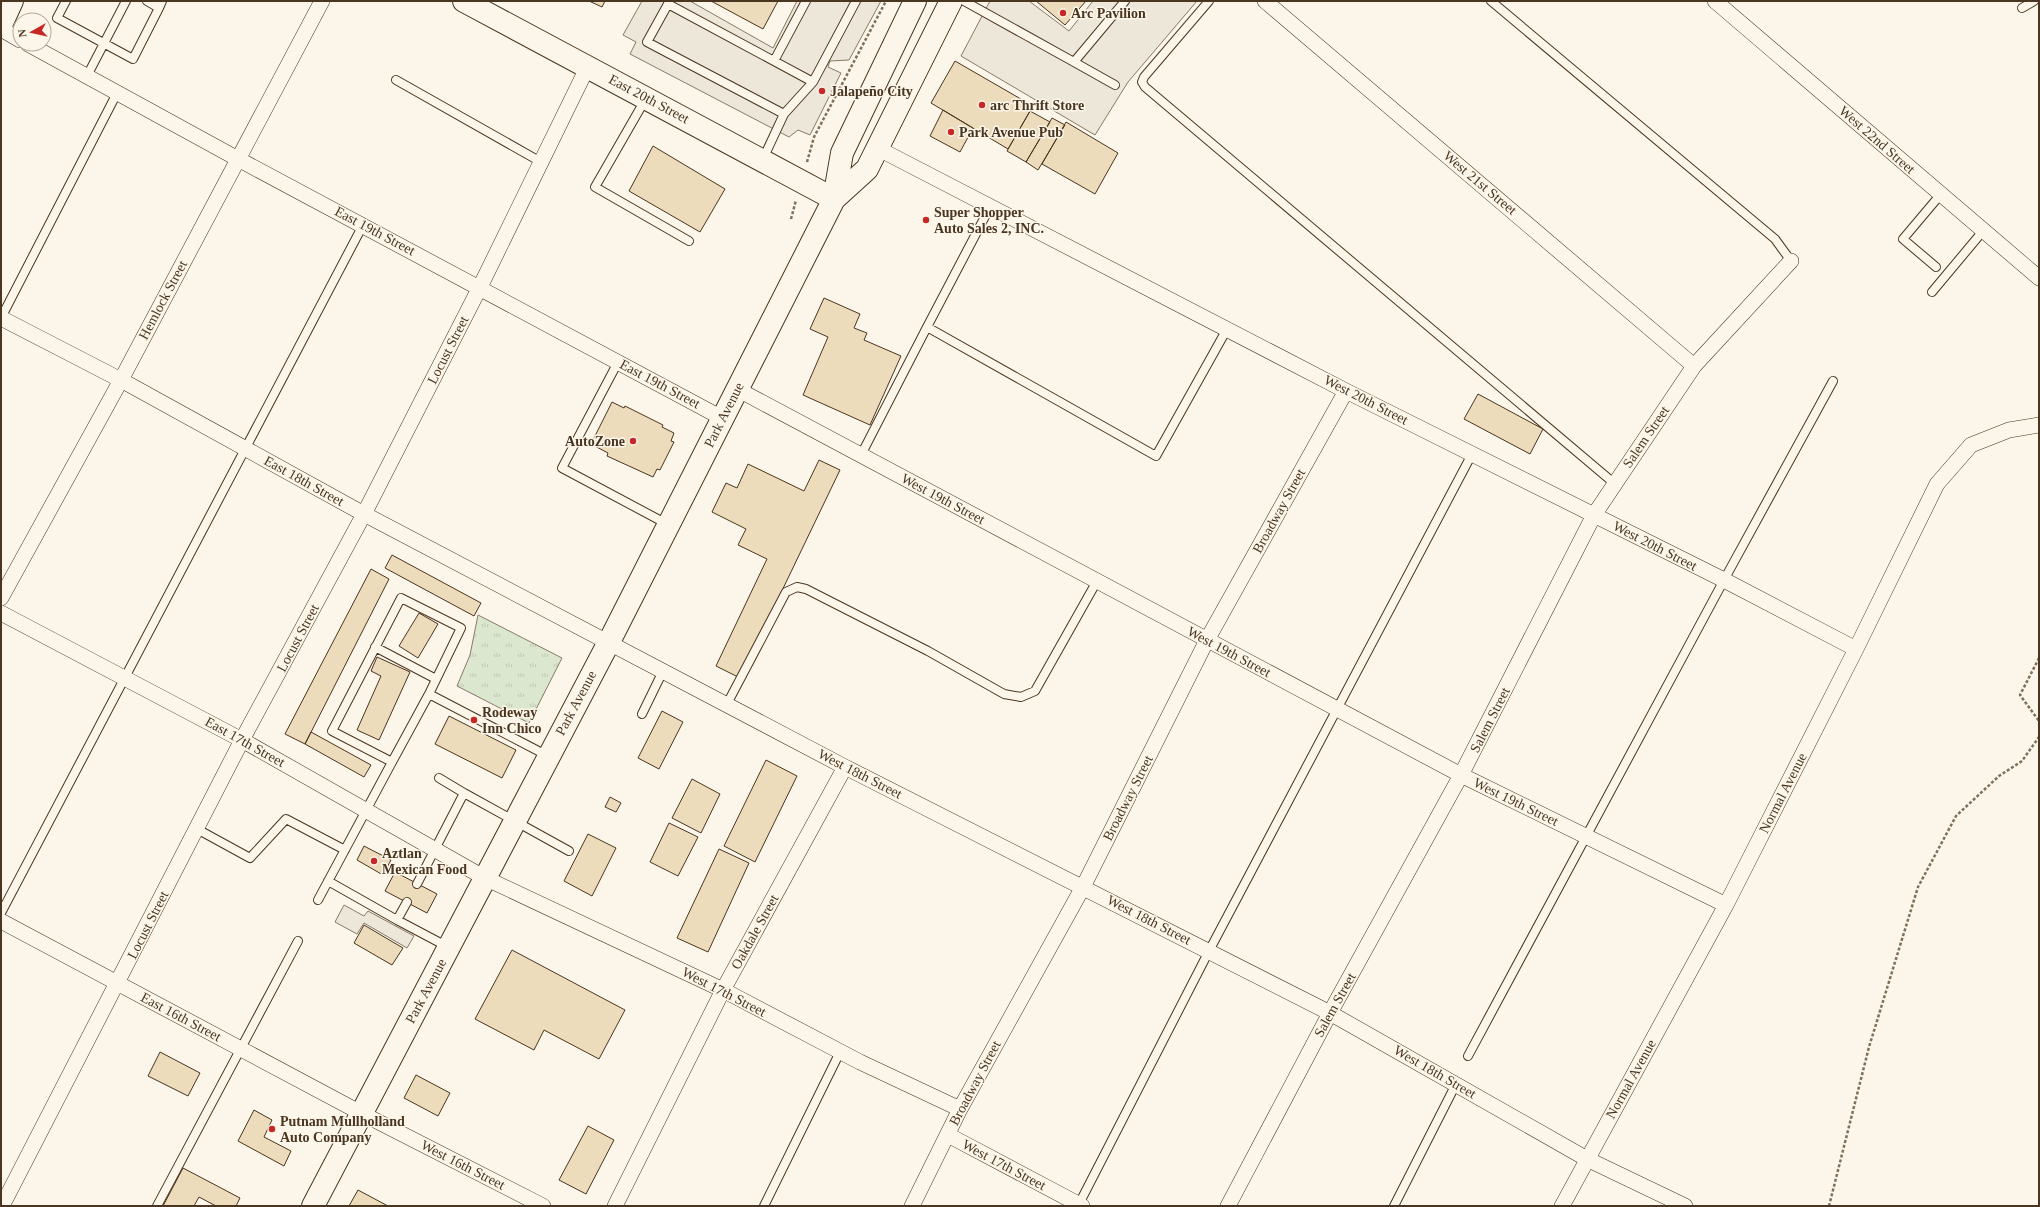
<svg xmlns="http://www.w3.org/2000/svg" width="2040" height="1207" font-family="'Times New Roman',serif">
<style>
.grass{fill:url(#grass-tufts);stroke:#887966}
.parking{fill:#ede7d9;stroke:#887966}
.building{fill:#ecdcbc;stroke:#4a3520}
.lines{fill:none;stroke-linecap:round;stroke-linejoin:round}
.lane-casing{stroke:#4a3520;stroke-width:10}
.street-casing{stroke:#4a3520;stroke-width:16}
.secondary-casing{stroke:#4a3520;stroke-width:24}
.path{stroke:#7f6f5c;stroke-width:2.5;stroke-dasharray:3 2;stroke-linecap:butt}
.lane{stroke:#fbf6e9;stroke-width:8}
.street{stroke:#fbf6e9;stroke-width:15}
.secondary{stroke:#fbf6e9;stroke-width:22}
.poi-dot{fill:#c62828;stroke:#fbf6e9;stroke-width:1.5}
.labels{text-anchor:middle;dominant-baseline:central;stroke-width:3;stroke-linejoin:round;paint-order:stroke}
.poi-label{font-size:14px;font-weight:bold;fill:#4a3520;stroke:#fbf6e9;text-anchor:start}
.street-label{font-size:14px;fill:#4a3520;stroke:#fbf6e9}
</style>
<defs>
<pattern id="grass-tufts" width="24" height="20" patternUnits="userSpaceOnUse"><rect width="24" height="20" fill="#dce7d0"/><path d="M3 7l-1-3M5 7V3M7 7l1-3M15 17l-1-3M17 17v-4M19 17l1-3" fill="none" stroke="#bec7b2"/></pattern>
</defs>
<rect width="100%" height="100%" fill="#fbf6e9"/>
<path class="grass" d="M478 615 562 658 529 723 457 686 470 655Z"/>
<path class="parking" d="M642 1H690L773 48 797 1H881L849 60 830 61 828 67 841 73 810 135 798 130 789 137 630 54 636 42 623 35Z
M990 1H1029L1069 31 1093 1H1197L1128 82 1095 135 961 56Z
M344 905 364 916 368 911 414 936 407 948 364 923 357 934 335 922Z"/>
<path class="building" d="M589 1H605L602 7Z
M711 1H778L763 29Z
M1036 1H1086L1065 25Z
M955 61 1033 106 1008 149 931 103Z
M943 110 973 128 960 152 930 136Z
M1030 111 1050 122 1026 162 1007 151Z
M1052 118 1065 125 1038 170 1026 162Z
M1066 122 1118 153 1095 194 1042 164Z
M653 146 725 189 700 232 629 191Z
M824 298 860 314 854 328 867 333 864 340 901 356 870 425 803 395 828 337 810 329Z
M1478 394 1543 429 1530 454 1464 419Z
M612 402 624 408 625 406 663 425 662 427 674 433 671 441 674 442 660 470 657 469 653 477 607 456 608 453 591 444Z
M819 460 840 470 740 678 716 666 767 559 738 545 746 529 712 512 726 483 737 488 748 464 804 491Z
M392 555 481 603 474 616 385 568Z
M371 569 389 579 305 744 285 734Z
M419 613 438 624 418 658 399 646Z
M377 657 410 672 379 740 357 730 381 676 371 671Z
M662 711 683 722 659 769 638 758Z
M449 716 516 750 502 778 435 744Z
M311 732 371 765 364 777 305 744Z
M766 760 797 776 755 862 724 846Z
M692 779 720 794 701 833 672 818Z
M610 797 621 803 616 812 605 807Z
M669 823 698 837 678 876 650 862Z
M588 834 616 848 592 896 564 881Z
M364 846 391 860 383 875 357 860Z
M719 849 749 863 708 952 677 938Z
M395 872 437 894 427 913 385 891Z
M364 925 403 948 392 965 354 943Z
M512 950 625 1010 599 1059 544 1030 534 1050 475 1019Z
M160 1052 200 1073 188 1096 148 1076Z
M416 1075 450 1093 438 1116 404 1098Z
M254 1110 272 1120 264 1137 291 1151 284 1166 238 1141Z
M588 1126 614 1140 586 1194 559 1180Z
M183 1168 240 1198 236 1206H216L199 1197 194 1206H163Z
M358 1190 388 1206H349Z"/>
<g class="lines">
<defs>
<path id="lane" d="M66 1 57 18 133 59 159 8
M147 1 159 8 162 1
M964 1 1074 62 1125 1
M1209 1 1144 77 1142 82 1145 87 1615 484
M1491 1 1775 239 1791 261
M2022 8 2034 1
M774 61 806 1
M1074 62 1115 85
M87 76 126 1
M396 80 541 162
M813 82 856 1
M645 100 595 187 689 241
M763 159 784 114 813 82 668 4 647 42 784 114
M1936 267 1903 239 1941 194
M1932 292 1983 231
M1 318 117 93
M927 327 990 207
M618 362 562 468 667 524
M861 455 927 327 1156 456 1227 329
M375 647 436 679
M727 704 786 592 797 587 806 589 928 651 1004 694 1021 697 1035 691 1097 581
M642 714 663 671
M392 762 429 694
M439 778 464 793
M197 829 250 858 286 819 345 850
M328 881 397 920
M417 884 464 793 569 851
M318 900 392 762 332 731 401 598 461 628 429 694 548 756
M407 902 397 920 448 947
M1 913 363 225
M1468 1056 1724 580 1833 381
M157 1206 298 941
M764 1206 840 1052
M1078 1206 1209 951 1472 454
M1394 1206 1456 1084"/>
<path id="street" d="M1265 1 1694 366
M1715 1 2039 278
M1 29 20 40
M28 44 238 159 722 418
M877 148 1346 391 1724 580 1856 649
M1 318 121 380 364 514 845 767 1330 1013 1587 1159 1685 1206
M737 389 1461 775 1726 905
M1 598 121 380 322 1
M1 613 242 740 485 878 723 990 860 1062 960 1109
M1 921 361 1113 543 1206
M948 1135 1082 1206
M2 1206 242 740 364 514 480 287 588 66
M615 1206 723 990 845 767
M912 1206 960 1109 1083 887 1207 640 1346 391
M1228 1206 1330 1013 1461 775 1594 515 1694 366 1791 261
M1562 1206 1726 905 1856 649 1937 484 1971 445 2009 430 2039 425"/>
<path id="secondary" d="M464 1 834 199
M1 25 12 1
M834 199 867 169 951 1
M313 1206 609 642 834 199 842 153 915 1"/>
</defs>
<use href="#lane" class="lane-casing"/>
<use href="#street" class="street-casing"/>
<use href="#secondary" class="secondary-casing"/>
<path class="path" d="M807 162 814 137 886 1
M791 219 796 200
M2039 658 2020 695 2039 721
M1829 1206 1869 1047 1918 887 1956 816 1999 776 2022 761 2039 737"/>
<use href="#lane" class="lane"/>
<use href="#street" class="street"/>
<use href="#secondary" class="secondary"/>
</g>
<g class="poi-dot">
<circle cx="1063" cy="13" r="4"/>
<circle cx="822" cy="91" r="4"/>
<circle cx="982" cy="105" r="4"/>
<circle cx="951" cy="132" r="4"/>
<circle cx="926" cy="220" r="4"/>
<circle cx="633" cy="441" r="4"/>
<circle cx="474" cy="720" r="4"/>
<circle cx="374" cy="861" r="4"/>
<circle cx="272" cy="1129" r="4"/>
</g>
<g class="labels">
<g class="poi-label">
<text x="1071" y="13">Arc Pavilion</text>
<text x="830" y="91">Jalapeño City</text>
<text x="990" y="105">arc Thrift Store</text>
<text x="959" y="132">Park Avenue Pub</text>
<text x="934" y="212">Super Shopper<tspan x="934" dy="16">Auto Sales 2, INC.</tspan></text>
<text x="625" y="441" text-anchor="end">AutoZone</text>
<text x="482" y="712">Rodeway<tspan x="482" dy="16">Inn Chico</tspan></text>
<text x="382" y="853">Aztlan<tspan x="382" dy="16">Mexican Food</tspan></text>
<text x="280" y="1121">Putnam Mullholland<tspan x="280" dy="16">Auto Company</tspan></text>
</g>
<g class="street-label">
<text transform="translate(649 99) rotate(28)">East 20th Street</text>
<text transform="translate(1877 140) rotate(41)">West 22nd Street</text>
<text transform="translate(1480 183) rotate(40)">West 21st Street</text>
<text transform="translate(375 231) rotate(28)">East 19th Street</text>
<text transform="translate(163 300) rotate(-62)">Hemlock Street</text>
<text transform="translate(448 350) rotate(-63)">Locust Street</text>
<text transform="translate(660 384) rotate(28)">East 19th Street</text>
<text transform="translate(1366 400) rotate(27)">West 20th Street</text>
<text transform="translate(724 415) rotate(-63)">Park Avenue</text>
<text transform="translate(1646 437) rotate(-56)">Salem Street</text>
<text transform="translate(304 481) rotate(29)">East 18th Street</text>
<text transform="translate(943 499) rotate(28)">West 19th Street</text>
<text transform="translate(1279 511) rotate(-61)">Broadway Street</text>
<text transform="translate(1655 546) rotate(27)">West 20th Street</text>
<text transform="translate(298 638) rotate(-62)">Locust Street</text>
<text transform="translate(1229 652) rotate(28)">West 19th Street</text>
<text transform="translate(576 703) rotate(-62)">Park Avenue</text>
<text transform="translate(1490 720) rotate(-63)">Salem Street</text>
<text transform="translate(245 742) rotate(29)">East 17th Street</text>
<text transform="translate(860 774) rotate(27)">West 18th Street</text>
<text transform="translate(1783 793) rotate(-63)">Normal Avenue</text>
<text transform="translate(1128 798) rotate(-63)">Broadway Street</text>
<text transform="translate(1516 802) rotate(26)">West 19th Street</text>
<text transform="translate(1149 920) rotate(27)">West 18th Street</text>
<text transform="translate(148 925) rotate(-63)">Locust Street</text>
<text transform="translate(755 932) rotate(-61)">Oakdale Street</text>
<text transform="translate(426 991) rotate(-62)">Park Avenue</text>
<text transform="translate(724 992) rotate(27)">West 17th Street</text>
<text transform="translate(1335 1005) rotate(-61)">Salem Street</text>
<text transform="translate(181 1017) rotate(28)">East 16th Street</text>
<text transform="translate(1435 1072) rotate(30)">West 18th Street</text>
<text transform="translate(1631 1079) rotate(-61)">Normal Avenue</text>
<text transform="translate(975 1083) rotate(-62)">Broadway Street</text>
<text transform="translate(463 1165) rotate(27)">West 16th Street</text>
<text transform="translate(1004 1165) rotate(28)">West 17th Street</text>
</g>
</g>
<rect width="2040" height="1207" fill="none" stroke="#4a3520" stroke-width="4"/>
<g transform="translate(32 32) rotate(262)"><circle r="19" fill="#fbf6e9" stroke="#b4a999"/>
<path d="M0-3L7 15L0 10L-7 15Z" fill="#c62828"/>
<text y="-6" font-size="11" font-weight="bold" text-anchor="middle" fill="#4a3520">N</text>
</g>
</svg>
